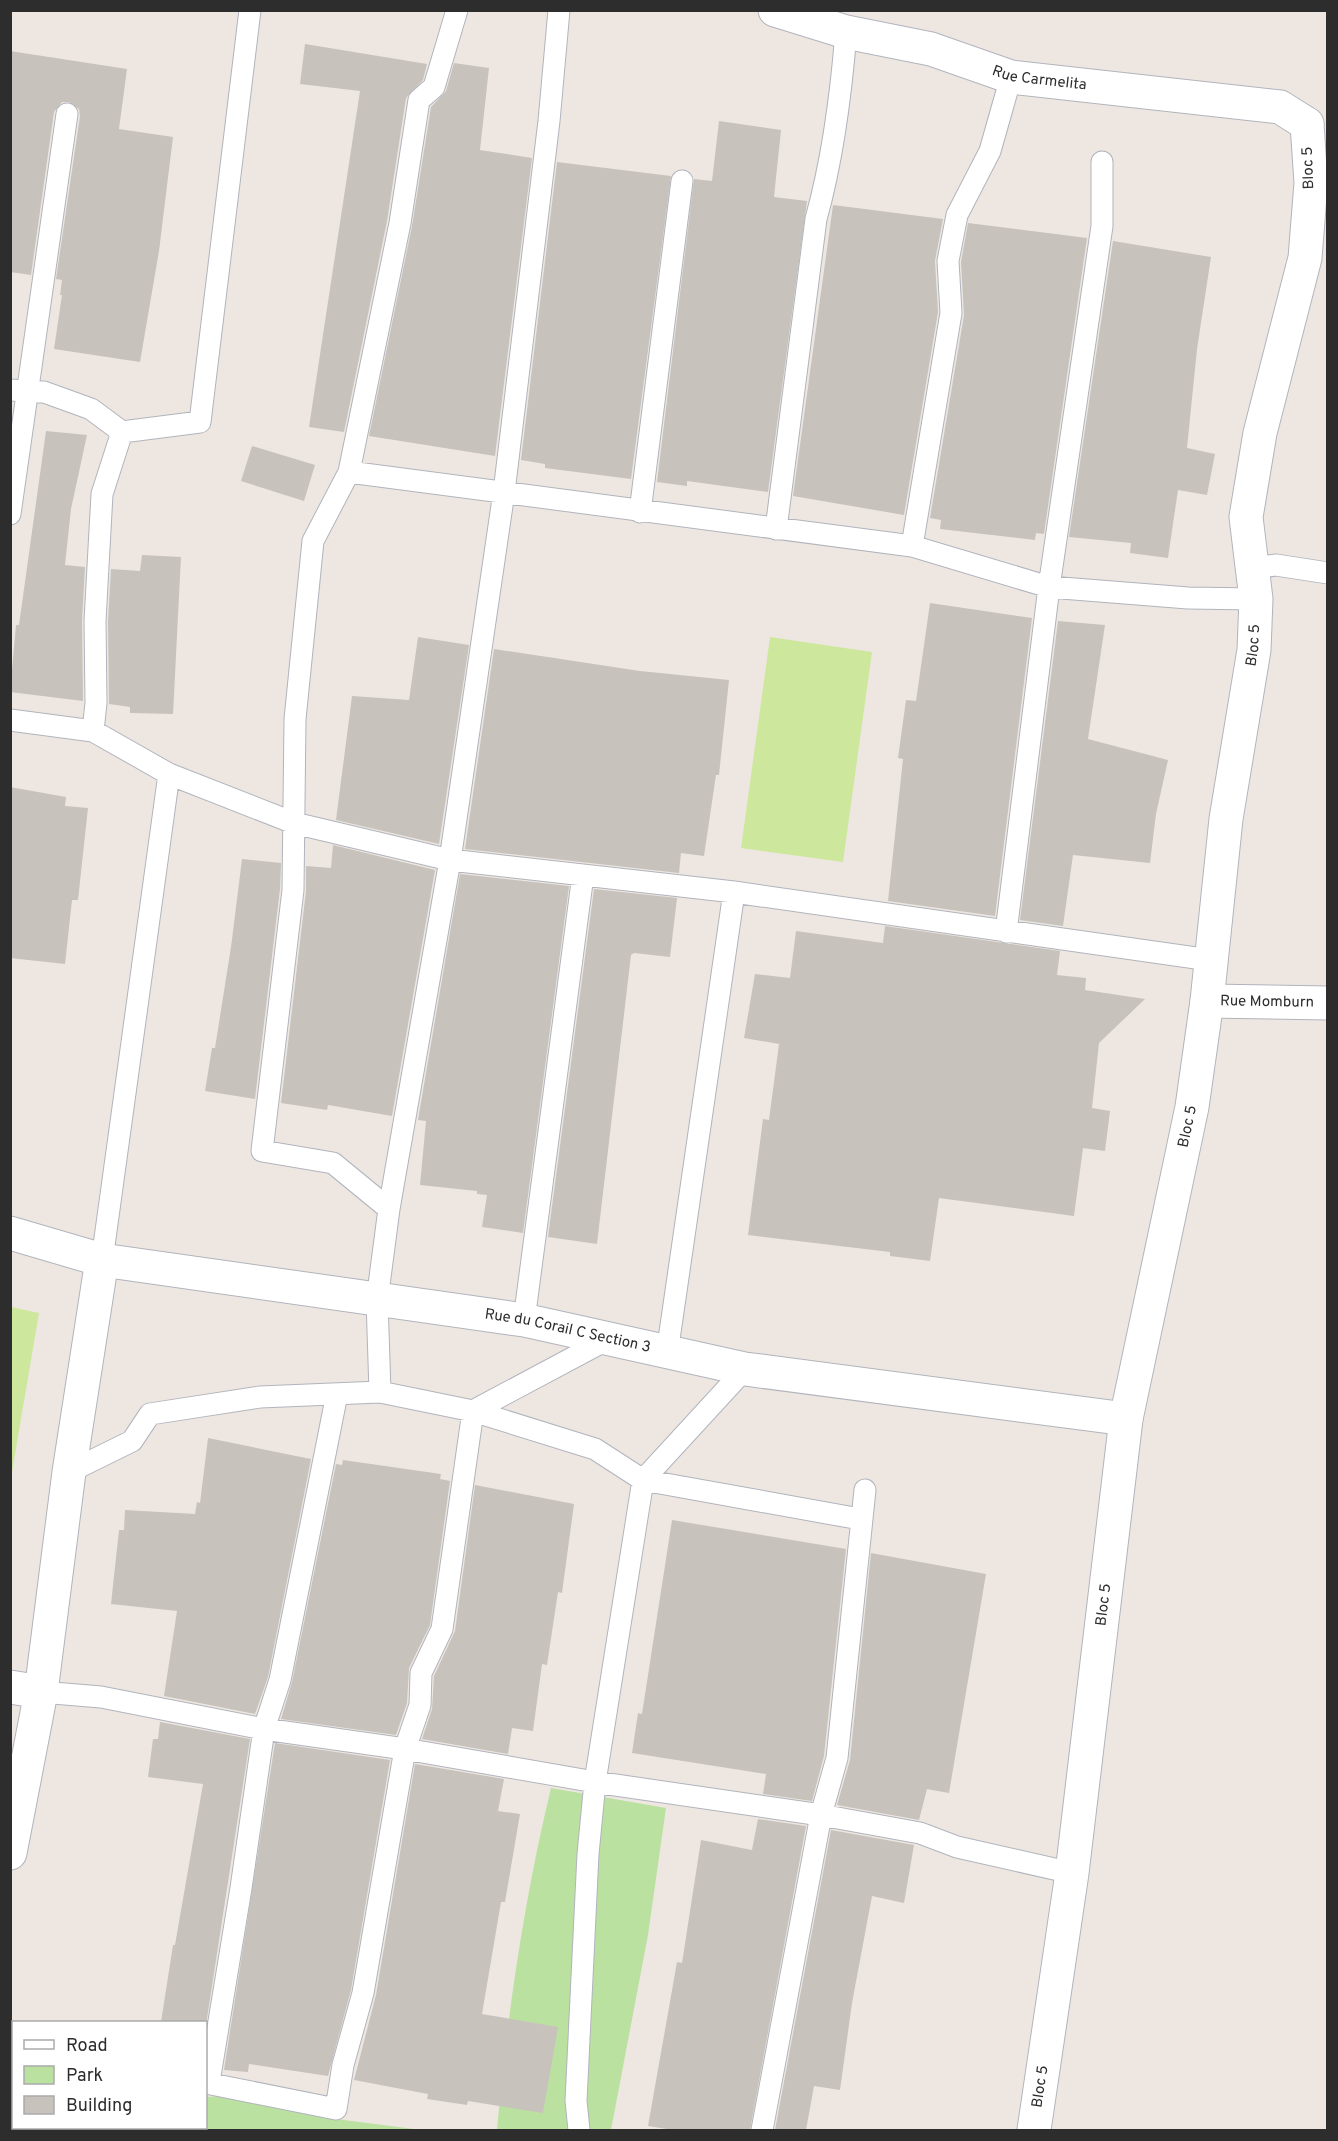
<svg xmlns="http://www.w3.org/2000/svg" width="1338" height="2141" font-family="Overpass,sans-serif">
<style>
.green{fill:#bbe1a0}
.pitch{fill:#cde89d}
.building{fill:#c7c2bc}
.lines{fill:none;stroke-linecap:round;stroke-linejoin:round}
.lane-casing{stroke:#b1b4bd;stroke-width:23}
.street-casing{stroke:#b1b4bd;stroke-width:35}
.lane{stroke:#fff;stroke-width:21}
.street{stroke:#fff;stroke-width:33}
.labels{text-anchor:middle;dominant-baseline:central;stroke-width:5;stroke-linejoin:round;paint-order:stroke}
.street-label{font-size:15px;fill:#2d2d2d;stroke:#fff}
</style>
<rect width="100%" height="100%" fill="#eee7e1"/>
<path class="green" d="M551 1788 666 1808 648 1935 611 2130H497C507 2016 524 1900 551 1788Z
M220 2096 328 2118 422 2130H165L166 2128H206V2097Z"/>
<path class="pitch" d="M770 637 872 652 843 862 741 848Z
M11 1307 39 1313 11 1478 10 1307Z"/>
<path class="building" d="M305 44 427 64 423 80 406 98 387 221 344 432 309 427 360 91 300 84Z
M10 51 127 69 119 129 173 137 159 251 140 362 54 349 62 295H60L62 280 56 279 80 116 79 109 69 102H62L54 112 31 275 10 272Z
M454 63 489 68 480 150 532 158 495 456 369 436 412 226 431 107 446 91Z
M719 121 781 130 774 197 807 201 768 492 687 481V486L657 482 694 179 712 181Z
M557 162 671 176 631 479 545 468V464L521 460Z
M833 205 943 219 935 261 938 312 904 515 793 496Z
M968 223 1087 238 1044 534 1036 533 1035 540 940 529 941 520 930 518 964 315 961 262Z
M1113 241 1211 257 1197 349 1187 448 1215 454 1207 495 1178 490 1168 558 1130 553 1131 543 1069 537Z
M46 431 87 435 71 509 65 565 85 567 82 621 83 701 10 692 16 625H19Z
M252 446 315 465 304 501 241 481Z
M142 555 181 557 173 714 130 713V707L109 704 108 621 111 569 140 571Z
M930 603 1032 618 995 916 888 901 903 759 898 758 906 700 916 701Z
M1058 621 1105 625 1088 739 1168 760 1156 814 1150 863 1073 855 1063 926 1020 920Z
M418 637 469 645 439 844 336 820 352 696 409 700Z
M494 649 640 671 729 680 719 775H716L704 856 681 853 679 873 465 849Z
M10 787 66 797 65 806 88 808 78 900H72L65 964 10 958Z
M333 845 435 870 392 1116 328 1105 327 1110 281 1103 306 891V866L331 868Z
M242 859 281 863 280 889 255 1099 205 1091 212 1048H215L231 947Z
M460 874 569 886 523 1233 482 1227 487 1195 477 1194V1191L420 1185 426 1121 418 1120Z
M594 889 677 898 670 957 634 953 631 955 597 1244 548 1237Z
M885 926 1060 951 1057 975 1086 978 1085 990 1145 999 1099 1043 1092 1108 1110 1111 1105 1151 1083 1148 1074 1216 939 1198 930 1261 890 1256V1252L748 1235 763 1119 769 1120 779 1044 744 1038 755 974 790 978 796 931 883 943Z
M208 1438 311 1459 268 1677 255 1714 164 1696 177 1611 111 1604 119 1530H124L125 1510 195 1514 197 1502 200 1503Z
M343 1460 441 1474 440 1479 450 1481 430 1625 409 1668 407 1703 396 1735 281 1719 292 1682 336 1464 342 1465Z
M475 1485 574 1504 562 1593 558 1592 547 1665 542 1664 533 1731 512 1728 508 1754 422 1739 432 1709 434 1676 455 1631Z
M672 1520 846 1549 824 1756 812 1801 763 1794 766 1774 632 1753 638 1713 642 1714Z
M871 1553 986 1574 949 1793 927 1789 919 1820 837 1805 850 1760Z
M160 1722 250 1739 206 2025V2022H161L173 1945H175L203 1784 148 1777 153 1739H158Z
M275 1743 390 1760 351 1990 328 2076 249 2064 248 2072 224 2070Z
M415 1764 504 1779 498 1811 520 1814 505 1902H501L482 2014 558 2027 543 2113 468 2101 467 2105 427 2099 428 2094 354 2080 376 1995Z
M758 1819 806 1826 750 2130H673L648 2126 677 1962 682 1963 701 1840 752 1850Z
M831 1830 914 1845 904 1903 872 1896 852 2003 840 2090 814 2086 806 2130H775Z"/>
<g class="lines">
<defs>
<path id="lane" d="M10 390 44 392 91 409 122 432
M349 472 912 546 1049 587 1188 598 1256 599
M640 512 682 181
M10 514 67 114
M776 529 816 219C833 158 841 96 846 32
M912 546 951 313 948 261 957 215 990 151 1011 77
M1253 568 1276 565 1328 573
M10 720 93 731 169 774 294 823 450 860 734 892 1210 960
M93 731 96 703 95 621 102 494 122 432 200 422 250 10
M1006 932 1049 587 1102 226V162
M389 1209 333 1163 262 1151 293 890 295 719 313 541 349 472 400 223 419 100 434 87 457 10
M102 1260 169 774
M524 1320 583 875
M667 1353 734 892
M380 1392 377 1300 389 1209 450 860 504 492 549 121 559 10
M69 1472 132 1441 150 1414 260 1397 380 1392 473 1411 595 1449 643 1480 860 1519
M41 1692 101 1697 264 1729 405 1749 595 1782 821 1815 837 1758 865 1490
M209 2082 241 1888 264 1729 280 1680 337 1394
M206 2083 336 2109 343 2065 363 1993 405 1749 420 1705 421 1673 442 1629 473 1411 608 1339
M103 2130 107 2128
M579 2130 576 2101 588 1854 595 1782 643 1480 745 1369
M762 2130 821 1815 920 1833 957 1847 1072 1873"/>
<g id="street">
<path id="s1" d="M775 10 846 32 931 49 1011 77 1280 107 1307 124"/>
<path id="s2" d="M1207 1001 1328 1003"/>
<path id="s3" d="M10 1233 102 1260 524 1320 745 1369 1126 1419"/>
<path d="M10 1687 41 1692"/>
<path d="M10 1853 41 1692 69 1472 102 1260"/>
<path id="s4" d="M1034 2130 1072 1873 1126 1419 1192 1107 1207 1001 1226 819 1254 650 1256 599 1246 517 1260 433 1305 258 1311 183 1307 124"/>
</g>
</defs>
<use href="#lane" class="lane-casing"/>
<use href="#street" class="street-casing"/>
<use href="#lane" class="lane"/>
<use href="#street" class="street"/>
</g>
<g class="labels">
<g class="street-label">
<text stroke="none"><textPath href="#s1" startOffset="274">Rue Carmelita</textPath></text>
<text transform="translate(1309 168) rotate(-92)">Bloc 5</text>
<text stroke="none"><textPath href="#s4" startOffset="1502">Bloc 5</textPath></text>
<text stroke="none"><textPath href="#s2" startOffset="60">Rue Momburn</textPath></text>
<text stroke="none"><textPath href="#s4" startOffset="1016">Bloc 5</textPath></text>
<text stroke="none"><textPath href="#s3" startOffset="567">Rue du Corail C Section 3</textPath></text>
<text stroke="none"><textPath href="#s4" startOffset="530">Bloc 5</textPath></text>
<text stroke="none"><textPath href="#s4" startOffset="44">Bloc 5</textPath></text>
</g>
</g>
<rect width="1338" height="2141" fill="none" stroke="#2d2d2d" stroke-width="24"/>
<rect x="12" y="2021" width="195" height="108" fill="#ffffff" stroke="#ababab" stroke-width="1.5"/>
<rect x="24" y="2040" width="30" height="9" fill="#ffffff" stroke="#ababab" stroke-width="1.5"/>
<text x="66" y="2051" font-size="18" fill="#2d2d2d">Road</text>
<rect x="24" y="2066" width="30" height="18" fill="#bbe1a0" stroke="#ababab" stroke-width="1.5"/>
<text x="66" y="2081" font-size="18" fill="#2d2d2d">Park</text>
<rect x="24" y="2096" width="30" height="18" fill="#c7c2bc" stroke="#ababab" stroke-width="1.5"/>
<text x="66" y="2111" font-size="18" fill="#2d2d2d">Building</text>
</svg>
